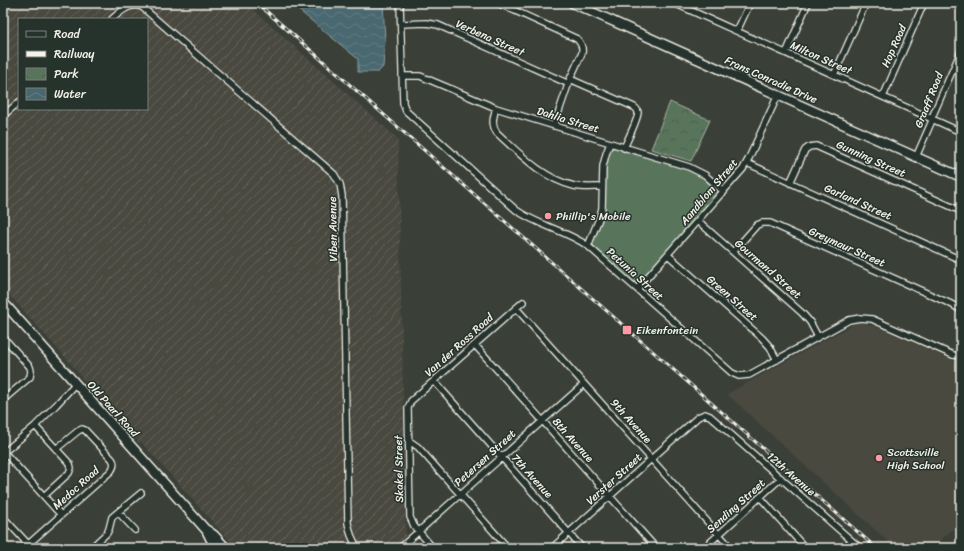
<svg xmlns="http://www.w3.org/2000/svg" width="964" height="551" font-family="Sriracha,sans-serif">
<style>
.built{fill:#48493f}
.industrial{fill:url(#industrial-furrows);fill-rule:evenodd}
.grass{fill:#59745b;stroke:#a6b2a2}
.park{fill:url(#park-crowns);stroke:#a6b2a2}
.water{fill:url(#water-waves);stroke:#8d9e9f}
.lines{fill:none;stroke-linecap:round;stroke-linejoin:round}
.street-casing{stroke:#f4f1e8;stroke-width:8}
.secondary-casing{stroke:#f4f1e8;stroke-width:11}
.street{stroke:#26332d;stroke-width:5.5}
.secondary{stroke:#26332d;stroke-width:8}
.rail-casing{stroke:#f4f1e8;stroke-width:3}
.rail{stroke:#26332d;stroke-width:1.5;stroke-dasharray:4.5;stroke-linecap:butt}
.poi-dot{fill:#ff9aa2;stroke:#26332d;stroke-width:1.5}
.labels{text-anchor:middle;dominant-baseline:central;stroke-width:3;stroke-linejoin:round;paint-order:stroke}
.street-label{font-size:11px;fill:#f4f1e8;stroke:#26332d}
.poi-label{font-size:11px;fill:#f4f1e8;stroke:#26332d;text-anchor:start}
</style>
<defs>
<pattern id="industrial-furrows" width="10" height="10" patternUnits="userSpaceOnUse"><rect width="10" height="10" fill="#48493f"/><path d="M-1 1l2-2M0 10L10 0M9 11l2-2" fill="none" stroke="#63645b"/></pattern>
<pattern id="park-crowns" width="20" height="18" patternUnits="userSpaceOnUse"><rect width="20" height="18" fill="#59745b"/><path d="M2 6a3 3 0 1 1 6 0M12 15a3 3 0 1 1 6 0" fill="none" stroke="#505c4f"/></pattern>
<pattern id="water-waves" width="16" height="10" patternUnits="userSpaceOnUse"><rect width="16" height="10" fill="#49676f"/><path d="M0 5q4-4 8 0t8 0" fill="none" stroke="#647d84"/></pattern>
</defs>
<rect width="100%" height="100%" fill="#3a4038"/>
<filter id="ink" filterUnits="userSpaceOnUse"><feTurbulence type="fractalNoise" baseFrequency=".025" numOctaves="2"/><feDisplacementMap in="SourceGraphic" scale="8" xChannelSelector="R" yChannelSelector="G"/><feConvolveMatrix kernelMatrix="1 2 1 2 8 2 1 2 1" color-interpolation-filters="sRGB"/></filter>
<g filter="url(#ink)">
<path class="built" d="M858 322 875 326 961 364V522L932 548H895L727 394Z"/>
<path class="industrial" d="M3 3H246L398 139 406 548H236L141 442 139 443 88 386 74 367 3 288ZM19 19H147V109H19Z"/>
<path class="grass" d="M612 148H616L691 171 700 175 714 188 716 191 715 197 640 282H635L632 281 595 248 593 245V241L604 206 607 160 610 151Z"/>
<path class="park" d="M670 102 710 120 691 161 651 149Z"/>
<path class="water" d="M290 3H383L385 40 383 67 378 72H358V59Z"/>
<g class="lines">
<defs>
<path id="street" d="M400 3 403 103 406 111 516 210C539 226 565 230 588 246L732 373 739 376 749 375 849 320 860 318 872 319 953 355 961 356
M498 3 577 39C581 43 583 47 582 53L570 79 554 126
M674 3 961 132
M112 19C120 12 130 2 142 7L334 174 340 184 342 196 348 523 351 535 357 548
M401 24 426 23 438 25 569 84
M737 31 750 3
M786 53 808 3
M834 75 866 3
M402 76H420L425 78 496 108 689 167 705 175 724 192
M570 79 634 107C636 108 637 109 638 112 639 117 627 141 624 148
M883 97 924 3
M496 108C493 118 491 125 497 133 520 154 542 178 574 186 583 188 593 187 602 187
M3 113 4 115 19 102
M916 157 931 123 933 115 961 51
M747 163 961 260
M790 183 805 150 809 147 816 146 961 211
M698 221 802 313 810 322 818 337
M588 246 600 216 602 208 603 166 606 154 610 143
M733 252 757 225 762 223H770L951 304 961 310
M668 255 762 338 770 347 777 360
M637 289 743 169 749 158 778 95
M516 308 731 548
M3 337 30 367 31 371 30 377 3 400
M475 345 656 548
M434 381 582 548
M35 426 70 464 71 468 69 473 44 496
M408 440 418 447 508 548
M3 451 61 515
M3 453 35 426 56 405 76 383
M760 497 805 548
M118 512 135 530
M3 517 28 544
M24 548 111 471C114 467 115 463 112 459L85 430 82 429 78 431 56 449
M91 548 107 533 109 529 112 517 141 493
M400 548 584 384
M433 548 414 526 410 517 408 408 411 401 523 302
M552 548 698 417 705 414 710 416 860 548
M704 548 781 478"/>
<path id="secondary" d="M572 3 961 177
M3 302 206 530 211 540 218 548
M207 530 214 535 226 548"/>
</defs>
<use href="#street" class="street-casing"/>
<use href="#secondary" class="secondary-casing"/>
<use href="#street" class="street"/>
<use href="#secondary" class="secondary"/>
<defs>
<path id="rail" d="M257 3 876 548"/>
</defs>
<use href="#rail" class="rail-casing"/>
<use href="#rail" class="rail"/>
</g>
</g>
<g class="poi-dot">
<circle cx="548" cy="216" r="4"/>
<rect x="622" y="325" width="10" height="10" rx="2"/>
<circle cx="879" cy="458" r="4"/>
</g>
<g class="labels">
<g class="street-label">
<text transform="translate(490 38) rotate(24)">Verbena Street</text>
<text transform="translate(894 46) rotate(-66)">Hop Road</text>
<text transform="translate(821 58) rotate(24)">Milton Street</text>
<text transform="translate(771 80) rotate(24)">Frans Conradie Drive</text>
<text transform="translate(929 100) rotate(-68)">Graaff Road</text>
<text transform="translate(568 120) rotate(17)">Dahlia Street</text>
<text transform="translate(871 159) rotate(24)">Gunning Street</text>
<text transform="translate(709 192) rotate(-50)">Aandblom Street</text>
<text transform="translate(858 202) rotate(24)">Garland Street</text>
<text transform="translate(333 229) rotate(-91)">Viben Avenue</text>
<text transform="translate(847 247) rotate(24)">Greymaur Street</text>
<text transform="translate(768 269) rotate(41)">Gourmand Street</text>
<text transform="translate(635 274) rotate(42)">Petunia Street</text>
<text transform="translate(732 298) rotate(41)">Green Street</text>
<text transform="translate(459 345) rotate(-42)">Van der Ross Road</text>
<text transform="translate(113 409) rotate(48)">Old Paarl Road</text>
<text transform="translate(631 421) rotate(48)">9th Avenue</text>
<text transform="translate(573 440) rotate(48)">8th Avenue</text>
<text transform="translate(485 458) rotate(-42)">Petersen Street</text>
<text transform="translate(399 469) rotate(-91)">Skakel Street</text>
<text transform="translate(791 474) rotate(41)">12th Avenue</text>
<text transform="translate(532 476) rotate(48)">7th Avenue</text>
<text transform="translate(614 479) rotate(-42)">Verster Street</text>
<text transform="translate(76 488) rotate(-42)">Medoc Road</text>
<text transform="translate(736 506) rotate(-42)">Sending Street</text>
</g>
<g class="poi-label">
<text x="556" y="216">Phillip's Mobile</text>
<text x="636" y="330">Eikenfontein</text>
<text x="887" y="452">Scottsville<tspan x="887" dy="13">High School</tspan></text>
</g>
</g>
<rect width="964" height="551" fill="none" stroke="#26332d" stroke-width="16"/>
<rect x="8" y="8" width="948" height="535" fill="none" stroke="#f4f1e8" stroke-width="1.5" filter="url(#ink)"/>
<rect x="18" y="18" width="130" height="92" fill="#26332d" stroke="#787f78"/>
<rect x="26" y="31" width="20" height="6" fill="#26332d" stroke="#787f78"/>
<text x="54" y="38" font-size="12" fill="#f4f1e8">Road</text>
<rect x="26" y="51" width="20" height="6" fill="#f4f1e8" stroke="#787f78"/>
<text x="54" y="58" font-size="12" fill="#f4f1e8">Railway</text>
<rect x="26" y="68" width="20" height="12" fill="url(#park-crowns)" stroke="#787f78"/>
<text x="54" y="78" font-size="12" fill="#f4f1e8">Park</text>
<rect x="26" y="88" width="20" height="12" fill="url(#water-waves)" stroke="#787f78"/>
<text x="54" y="98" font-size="12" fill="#f4f1e8">Water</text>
</svg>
